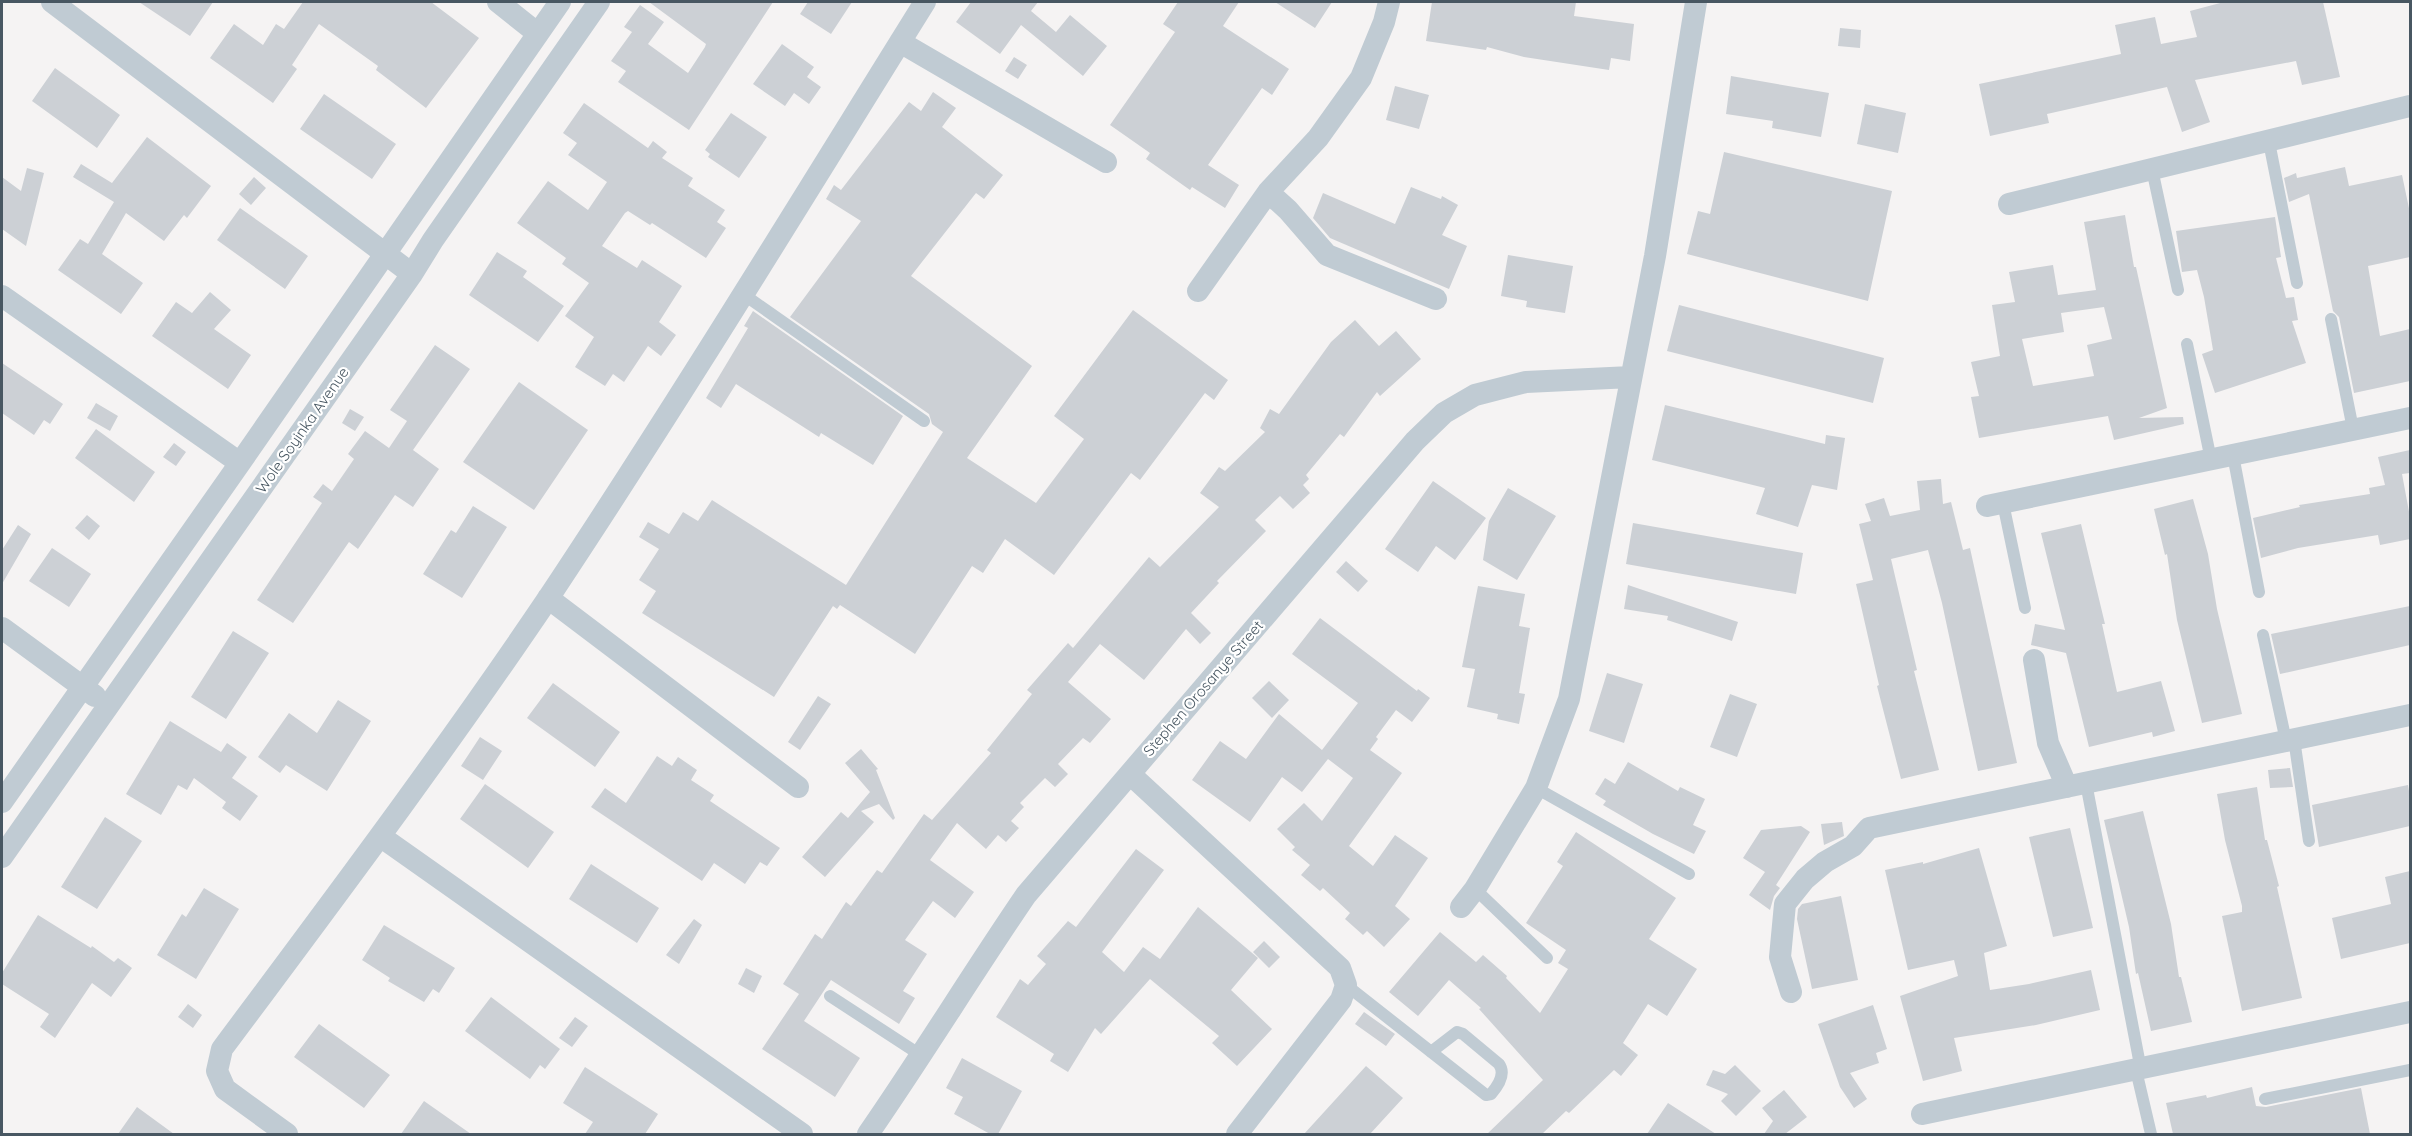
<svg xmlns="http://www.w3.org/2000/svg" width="2412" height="1136" font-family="Quicksand,sans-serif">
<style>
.building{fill:#ccd0d5;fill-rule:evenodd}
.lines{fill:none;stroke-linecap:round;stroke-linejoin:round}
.service{stroke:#c0cbd3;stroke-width:12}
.minor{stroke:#c0cbd3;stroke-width:22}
.labels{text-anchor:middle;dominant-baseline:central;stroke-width:4.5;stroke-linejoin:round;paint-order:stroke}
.street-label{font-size:15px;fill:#485762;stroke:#fff}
</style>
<rect width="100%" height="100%" fill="#f5f3f3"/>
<path class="building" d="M139 2H213L190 36Z
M303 2H431L479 38 426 108 376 70 378 66 319 24 292 65 297 69 273 103 210 58 234 24 263 45 276 24 284 29Z
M649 2H773L689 130 618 82 626 71 611 61 632 32 624 27 640 5 664 22 648 44 688 73 705 47 706 44Z
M808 2H852L831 34 800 14Z
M971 2H1038L1031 11 1056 32 1070 15 1107 46 1083 76 1021 25 1000 54 956 22Z
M1178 2H1239L1223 26 1289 69 1272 95 1262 88 1208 165 1239 185 1225 208 1192 187 1190 190 1146 159 1150 153 1110 125 1175 32 1163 24Z
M1275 2H1332L1315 28Z
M1432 2H1576L1574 16 1634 24 1630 61 1611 58 1609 70 1524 57 1487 47 1486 50 1426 41Z
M2224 2H2323L2340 77 2302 85 2296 61 2195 80 2210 122 2182 132 2167 87 2047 114 2049 123 1990 136 1979 84 2121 54 2115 25 2155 17 2161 44 2197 37 2190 11Z
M1840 28 1861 30 1860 48 1838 46Z
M782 44 814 67 807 77 821 87 809 104 794 93 785 106 753 84Z
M1014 57 1027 65 1018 79 1005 71Z
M55 68 120 115 97 148 32 101Z
M1731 76 1829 93 1821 137 1772 128 1773 121 1726 114Z
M1395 86 1429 95 1419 129 1386 120Z
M933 92 956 108 942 127 1003 175 984 199 976 193 911 276 1032 366 967 458 1036 503 1084 439 1054 416 1133 310 1228 380 1214 400 1205 393 1140 480 1131 473 1054 575 1005 539 983 573 972 566 915 654 840 605 837 609 833 606 774 697 642 613 656 591 639 580 659 549 639 537 648 522 669 534 683 512 698 521 712 500 846 585 943 432 932 424 929 414 790 317 861 221 826 199 834 185 841 190 909 102 921 111Z
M324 94 396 144 372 179 300 129Z
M584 103 648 148 653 141 667 152 662 158 693 178 688 186 725 210 717 222 726 228 706 258 652 223 650 225 628 211 625 213 602 246 637 268 642 260 682 286 659 322 676 335 661 356 648 346 624 382 613 374 605 386 575 367 594 337 565 316 589 283 562 264 566 258 517 223 548 181 588 210 607 182 568 155 577 143 563 133Z
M1865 104 1906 113 1898 153 1857 144Z
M731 113 767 137 739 178 708 157 710 154 705 150Z
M147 137 211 186 187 218 184 215 164 241 126 213 102 254 143 283 121 314 58 270 80 239 88 244 114 202 73 177 81 164 112 183Z
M1724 152 1892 191 1868 301 1687 254 1698 211 1710 214Z
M2345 167 2349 186 2402 175 2410 213V257L2368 266 2380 336 2410 329V381L2354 393 2339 317 2333 311 2309 194 2289 202 2284 178 2296 173 2297 178Z
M27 168 44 173 26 246 2 229V177L21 191Z
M254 177 266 188 251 205 239 194Z
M1411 187 1441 199 1442 196 1458 205 1442 235 1467 246 1449 289 1330 238 1313 218 1323 193 1395 224Z
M240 208 308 256 285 289 217 240Z
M2125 215 2134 267H2136L2167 408 2139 418 2183 417 2184 424 2114 440 2108 416 1979 438 1971 397 1979 396 1971 362 2000 356 1992 305 2015 302 2009 272 2053 265 2058 295 2096 290 2084 222ZM2104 307 2112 339 2087 345 2094 376 2033 386 2022 339 2064 332 2061 313Z
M2275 217 2281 257 2276 258 2286 298 2294 297 2298 320 2292 321 2306 363 2215 393 2202 354 2213 350 2204 297 2197 270 2182 272 2176 231Z
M497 252 527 271 523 277 564 306 538 342 469 295Z
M1508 255 1573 266 1565 313 1526 307 1527 301 1501 296Z
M210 292 231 310 214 329 251 355 228 389 152 336 176 302 192 313Z
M1679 305 1884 358 1873 403 1667 351Z
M753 311 903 416 873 465 821 433 819 437 736 384 721 408 706 398 748 328 744 326Z
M1355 320 1379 346 1396 331 1421 359 1380 396 1377 392 1344 437 1340 434 1306 475 1309 479 1303 485 1310 493 1293 509 1280 496 1255 520 1266 531 1217 581 1219 583 1191 613 1211 633 1200 644 1186 629 1144 680 1100 644 1068 682 1111 719 1090 743 1083 738 1058 764 1068 774 1055 787 1045 778 1020 803 1024 807 1011 821 1019 828 1006 842 998 835 986 849 957 823 930 860 974 892 955 918 933 901 905 940 927 954 903 991 915 998 899 1024 831 980 804 1021 860 1058 835 1097 762 1049 799 994 783 984 815 934 822 939 846 902 851 906 877 870 882 873 924 814 932 820 991 753 987 750 1032 694 1027 690 1068 643 1073 648 1149 557 1160 567 1219 507 1200 493 1219 467 1225 471 1265 432 1260 428 1270 409 1279 414 1331 342Z
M435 345 470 369 413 450 439 469 413 507 395 495 358 549 349 542 293 623 257 600 322 503 313 497 323 484 332 491 354 459 348 454 365 431 389 448 407 421 390 410Z
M2 363 63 404 50 424 44 420 34 435 2 413Z
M519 382 588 430 534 510 463 462Z
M96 403 118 416 110 431 87 418Z
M1665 405 1825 444 1826 435 1845 438 1837 490 1812 485 1798 527 1756 514 1765 488 1652 460Z
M350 409 364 417 355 431 342 423Z
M96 429 155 472 134 502 75 458Z
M174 443 186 452 176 466 163 457Z
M2410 450V473L2402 474 2410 517V539L2380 545 2378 535 2298 548 2261 558 2253 518 2300 507 2299 505 2370 494 2369 488 2385 485 2378 457Z
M1941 479 1943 504 1951 502 1963 550 1970 548 2017 763 1978 771 1942 603 1928 550 1891 559 1917 670 1914 671 1939 770 1901 779 1877 686 1879 685 1856 584 1873 580 1859 524 1871 521 1865 504 1884 498 1890 516 1920 510 1917 481Z
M1433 481 1486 518 1455 560 1436 546 1418 572 1385 549Z
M1508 488 1556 516 1517 580 1483 560 1489 521Z
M2193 499 2208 554 2217 609 2242 714 2202 723 2177 620 2167 554 2165 555 2154 509Z
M473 506 507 527 462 598 423 574 451 530 456 533Z
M87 515 100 526 89 540 75 528Z
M1633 523 1803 553 1796 594 1626 564Z
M2081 524 2105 624H2102L2117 692 2161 681 2175 731 2153 737 2152 732 2089 747 2066 653 2031 645 2035 624 2065 630 2041 533Z
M18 525 31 534 2 584V550Z
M52 548 91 574 69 607 29 581Z
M1346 561 1368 581 1358 592 1336 572Z
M1628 585 1738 622 1732 641 1667 620 1668 616 1624 609Z
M1478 586 1525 594 1519 626 1530 628 1519 693 1525 694 1519 724 1497 719 1498 714 1467 707 1475 669 1462 667Z
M2410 606V645L2280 674 2271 634Z
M1320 618 1417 691 1418 689 1430 698 1412 722 1396 710 1376 737 1378 739 1370 750 1402 773 1349 846 1373 866 1395 835 1428 858 1395 906 1410 919 1384 947 1367 931 1363 935 1345 919 1350 913 1323 888 1320 891 1301 875 1310 865 1292 850 1295 847 1277 829 1304 803 1322 821 1353 778 1328 759 1302 792 1282 777 1250 822 1192 780 1220 741 1246 759 1279 714 1322 750 1358 703 1292 654Z
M233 631 269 653 226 719 191 697Z
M1607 673 1643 684 1624 743 1589 731Z
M1269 681 1289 700 1272 718 1252 698Z
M553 683 620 732 595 767 527 718Z
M1730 694 1757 704 1737 757 1710 747Z
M818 696 831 704 800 750 788 742Z
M338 700 371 721 327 791 286 765 280 773 258 757 289 713 317 733Z
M170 721 221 752 227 743 247 757 232 778 258 796 240 821 222 808 226 802 194 778 187 790 178 785 161 815 126 794Z
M480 737 502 751 483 780 461 766Z
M861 749 878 769 876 770 895 818 893 820 879 804 861 811 874 822 825 877 802 857 841 812 848 818 870 792 845 763Z
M657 756 672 766 678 757 697 770 691 780 714 795 710 801 780 848 767 866 760 862 745 884 714 863 702 881 591 807 605 788 626 803Z
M1628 762 1678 791 1680 787 1705 799 1693 825 1706 831 1694 854 1653 834 1603 805 1606 801 1595 794 1605 778 1615 784Z
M2290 768 2293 787 2270 788 2268 770Z
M485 784 554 832 528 868 460 819Z
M2408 785 2410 797V826L2319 847 2312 805Z
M2257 787 2265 840H2267L2279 886 2277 887 2302 998 2242 1011 2222 916 2242 912V906L2225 840 2217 794Z
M2143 811 2171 924 2179 977H2181L2192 1022 2151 1031 2138 973 2136 974 2129 927 2104 820Z
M105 817 142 841 97 909 61 887Z
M1842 822 1844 836 1824 845 1821 824Z
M1801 826 1810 832 1776 885 1780 888 1774 896 1770 910 1749 895 1765 872 1743 858 1761 830Z
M2070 828 2093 928 2053 937 2029 837Z
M1576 832 1676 898 1649 939 1697 969 1667 1016 1648 1004 1623 1043 1638 1055 1621 1076 1614 1070 1569 1113 1566 1111 1542 1134H1487L1543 1080 1479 1009 1481 1008 1449 980 1418 1016 1389 992 1440 932 1476 962 1483 955 1507 976 1506 978 1540 1013 1568 969 1558 963 1566 950 1526 923 1563 866 1557 862Z
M1979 848 2007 946 1984 953 1990 990 2029 984 2091 970 2100 1010 2036 1025 1954 1038 1962 1071 1923 1081 1900 996 1958 976 1954 960 1908 970 1885 870 1923 862V864Z
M1136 849 1164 870 1102 952 1124 972 1143 947 1160 959 1198 907 1258 958 1231 990 1272 1029 1237 1066 1212 1043 1219 1036 1150 979 1101 1034 1095 1028 1068 1072 1050 1061 1054 1054 996 1017 1020 979 1028 985 1046 964 1037 956 1068 921 1076 927Z
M591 864 659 908 637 943 569 899Z
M2410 871V943L2341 959 2332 918 2391 904 2385 877Z
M204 888 239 909 196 979 157 955 182 914 186 917Z
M1841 896 1858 980 1812 989 1797 919 1798 909 1802 904Z
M38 915 91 948 92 946 114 962 118 958 132 968 111 997 92 983 55 1038 40 1027 49 1014 2 984V973Z
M694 919 702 925 679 964 666 955Z
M384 925 455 968 439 993 433 989 424 1002 388 981 390 978 362 960Z
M1264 941 1280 957 1269 968 1253 952Z
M746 968 762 976 754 993 738 984Z
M491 997 560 1049 545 1069 540 1065 530 1079 465 1031Z
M188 1004 202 1015 193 1028 178 1017Z
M1873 1005 1887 1049 1876 1053 1879 1063 1850 1073 1867 1099 1854 1108 1840 1087 1818 1024Z
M1364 1012 1395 1034 1386 1046 1355 1024Z
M575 1017 588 1026 572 1047 559 1038Z
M319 1024 390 1075 364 1108 294 1057Z
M962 1058 1022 1091 998 1134H990L954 1114 963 1097 946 1088Z
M1735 1065 1761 1091 1736 1116 1721 1101 1728 1094 1706 1085 1713 1070 1725 1074Z
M1366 1066 1403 1098 1370 1134H1304Z
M585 1067 658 1114 645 1134H585L593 1122 563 1103Z
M2252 1087 2256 1106 2266 1107 2361 1088 2370 1134H2173L2166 1103 2206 1095 2207 1098Z
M1784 1090 1807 1117 1785 1134H1764L1773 1121 1762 1108Z
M424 1101 471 1134H401Z
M1668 1103 1716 1134H1647Z
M137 1107 174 1134H118Z"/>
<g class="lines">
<path class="service" d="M2269 142 2297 283
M2152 169 2178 290
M743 294 924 421
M2331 319 2353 429
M2187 344 2211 460
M2233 455 2259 592
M2003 503 2025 608
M2263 635 2286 741
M2294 739 2309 841
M2086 783 2141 1070
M1536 788 1689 874
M1475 889 1547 958
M1346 985 1486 1095 1491 1094C1498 1086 1506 1074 1499 1064L1463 1034 1457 1032 1431 1052
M830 996 922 1056
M2136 1070 2151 1134
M2265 1099 2410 1070"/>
<path class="minor" d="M52 2 412 274
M498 2 537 33
M900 42 1106 162
M1268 192 1288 210 1327 255 1436 299
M2009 204 2410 106
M1198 291 1268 192 1318 138 1361 78 1384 22 1389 2
M2 296 240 463
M1987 506 2410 418
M548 598 798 787
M2 628 95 696
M2034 660 2048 743 2067 787
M1130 774 1340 968 1346 985 1341 1000 1237 1134
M2 802 240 463 560 2
M380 836 802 1134
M2 857 412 274 433 240 599 2
M1461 907 1475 889 1536 788 1569 699 1655 256 1696 2
M1791 992 1780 957 1785 904 1805 879 1825 862 1853 846 1869 828 2410 715
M1922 1114 2410 1012
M287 1134 225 1089 217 1071 222 1049C333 900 445 751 549 597 679 401 801 201 925 2
M868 1134C922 1056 972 974 1026 895L1415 441 1444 413 1475 395 1526 382 1631 377"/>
</g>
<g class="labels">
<g class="street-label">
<text transform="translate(302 430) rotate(-55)">Wole Soyinka Avenue</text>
<text transform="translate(1203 688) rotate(-49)">Stephen Orosanye Street</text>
</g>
</g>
<rect width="2412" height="1136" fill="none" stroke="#485762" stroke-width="6"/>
</svg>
